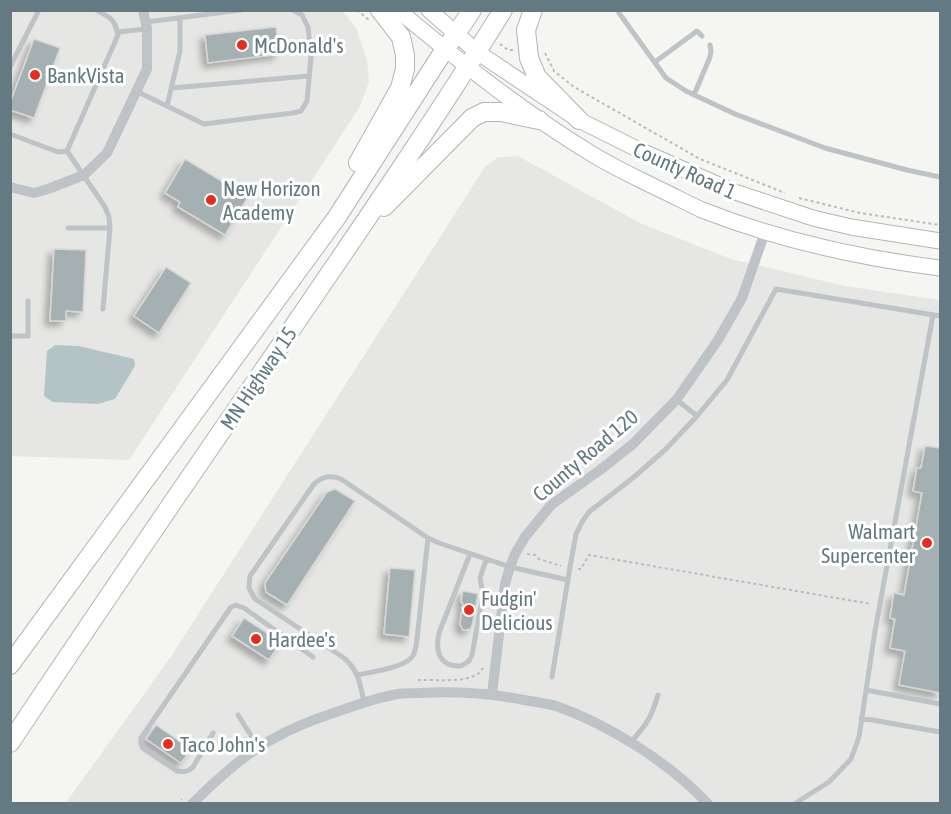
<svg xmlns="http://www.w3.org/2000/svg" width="951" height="814" font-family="'Asap Condensed',sans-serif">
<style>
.built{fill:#e6e6e5}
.water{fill:#b4c4c6}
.building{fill:#a5b0b3;stroke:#d6d6d4;stroke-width:1.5;filter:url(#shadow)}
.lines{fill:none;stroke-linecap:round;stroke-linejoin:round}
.secondary-casing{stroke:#b0b7ba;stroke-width:17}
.highway-casing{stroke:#b1b6b8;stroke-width:20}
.path{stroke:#b7bcbd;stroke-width:2;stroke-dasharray:3 3;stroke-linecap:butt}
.lane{stroke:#bdc3c6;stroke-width:5}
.street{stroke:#bdc3c6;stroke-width:10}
.secondary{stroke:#fff;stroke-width:15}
.highway{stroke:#fff;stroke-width:18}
.poi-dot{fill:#e92d1d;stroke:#fff;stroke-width:2}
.labels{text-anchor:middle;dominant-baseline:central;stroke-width:6;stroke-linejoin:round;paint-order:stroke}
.poi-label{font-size:21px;fill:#637a83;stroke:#fff;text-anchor:start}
.street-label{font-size:21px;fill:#637a83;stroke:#fff}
</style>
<defs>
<filter id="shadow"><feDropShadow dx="-5" dy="5" stdDeviation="3" flood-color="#0004"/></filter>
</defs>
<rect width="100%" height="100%" fill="#f5f5f1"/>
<path class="built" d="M11 11H343L356 28 367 60 369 82 359 108 129 460 11 456Z
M518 156 640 223 731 259 845 286 940 300V803L65 804 172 655 485 167 498 157Z"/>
<path class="water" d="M55 345 79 346 134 359 135 366 115 399 98 404 53 402 44 396 47 351Z"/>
<path class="building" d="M276 27 279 54 208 63 205 35Z
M34 39 60 48 34 118 10 110V103Z
M185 159 248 197 225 235 178 207 180 202 165 193Z
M54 249 86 250 83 312 66 311V321H50Z
M166 267 191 283 159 333 134 316Z
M925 446 940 448V693L899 685 905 651 890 648 895 619 890 618 894 593 904 595 922 493 913 491 917 468H921Z
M335 489 355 501 287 605 266 592 265 583 327 492Z
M390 568 415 570 409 637 384 634Z
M463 591 478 594 472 626 470 629 466 630H463L460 624 463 604 461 601Z
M244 618 281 642 269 660 232 636Z
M156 725 191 749 181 763 146 739Z"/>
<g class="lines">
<defs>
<path id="secondary" d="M398 10C460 62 523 112 592 154 613 167 635 177 657 188 672 195 687 203 702 210 779 240 859 258 940 268
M429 10 477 52 579 120 637 149 735 192 813 218 851 227 940 241"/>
<path id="highway" d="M533 10 526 30 529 58 537 77 579 120
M358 163 400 88 405 69V55L401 37 380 10
M384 207 472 118 484 112H501L539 120
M10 665 337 217 445 49 456 34 472 10
M10 743C99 609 189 478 280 346 356 235 432 125 503 10"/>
</defs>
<use href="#secondary" class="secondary-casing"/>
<use href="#highway" class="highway-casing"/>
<path class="path" d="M357 10 369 20
M500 44 508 50H513
M545 53 554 71 574 87 700 159 785 193
M799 198 860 213 940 225
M527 554 535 555 539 559 561 566
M578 569H581L589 555 871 604
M418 680C435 679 474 685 483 668
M177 804 182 799"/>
<path class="lane" d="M619 13 666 78 686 91 735 114 825 148 907 170 940 177
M146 22 241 10
M117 32 147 29
M655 62 697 31 702 36
M10 67 39 10
M172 88 309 76
M136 91 204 124 293 113 301 111 307 101 311 57 308 27 302 15 293 10
M694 95 710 57 711 51 710 45
M167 106 180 51V18
M10 134 58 152 67 151
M67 151 105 207 109 217 110 228 103 309
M67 151 118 35C115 19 110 17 96 10
M68 228H110
M10 336H28V301
M677 400 697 416
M470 554 439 633C435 651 439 667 461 666L469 661 472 655 483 594 480 578 486 560
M357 675C371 672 403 668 412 657 416 652 416 645 417 639L428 538
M552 677 570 567 576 534 582 522 589 512 634 477 666 449 697 416 727 380 776 289 940 316
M866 690 940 704
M364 702C360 684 359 671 344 658L255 599 249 588 250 576 314 484C323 476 330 475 341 479L428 538 439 543 510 567 568 580
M238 715 259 748
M861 718 940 732
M213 733 193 767C188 772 184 772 177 771L143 748 141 743V738L231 607 236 605 244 608 313 657
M631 742C647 724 651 718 658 695
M794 804 829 782 851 759 859 737 875 631 933 315"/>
<path class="street" d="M10 187 34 193 48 189 84 175 107 153 147 69V29L143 10
M492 694 505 584 510 567 515 554 525 537 551 505 600 470 633 444 677 399 718 340 742 298 765 232
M192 804C219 777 248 751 282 734 302 723 324 716 345 709 362 703 380 697 398 694 405 693 413 693 420 693 457 691 489 693 524 700 535 702 546 703 556 706 608 724 670 763 708 804"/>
<use href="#secondary" class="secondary"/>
<use href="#highway" class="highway"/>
</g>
<g class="poi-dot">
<circle cx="242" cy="45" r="6"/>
<circle cx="35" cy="75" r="6"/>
<circle cx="211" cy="200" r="6"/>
<circle cx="927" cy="543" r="6"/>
<circle cx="469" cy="610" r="6"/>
<circle cx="256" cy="639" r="6"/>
<circle cx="168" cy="744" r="6"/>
</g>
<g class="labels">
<g class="poi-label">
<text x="254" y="45">McDonald's</text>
<text x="47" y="75">BankVista</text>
<text x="223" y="188">New Horizon<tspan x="223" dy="24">Academy</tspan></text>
<text x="915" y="531" text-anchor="end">Walmart<tspan x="915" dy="24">Supercenter</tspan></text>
<text x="481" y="598">Fudgin'<tspan x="481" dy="24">Delicious</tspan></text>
<text x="268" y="639">Hardee's</text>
<text x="180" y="744">Taco John's</text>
</g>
<g class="street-label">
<text transform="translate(685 170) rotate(24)">County Road 1</text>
<text transform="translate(258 378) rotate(-56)">MN Highway 15</text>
<text transform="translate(585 455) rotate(-40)">County Road 120</text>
</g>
</g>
<rect width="951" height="814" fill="none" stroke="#637a83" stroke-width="24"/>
</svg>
